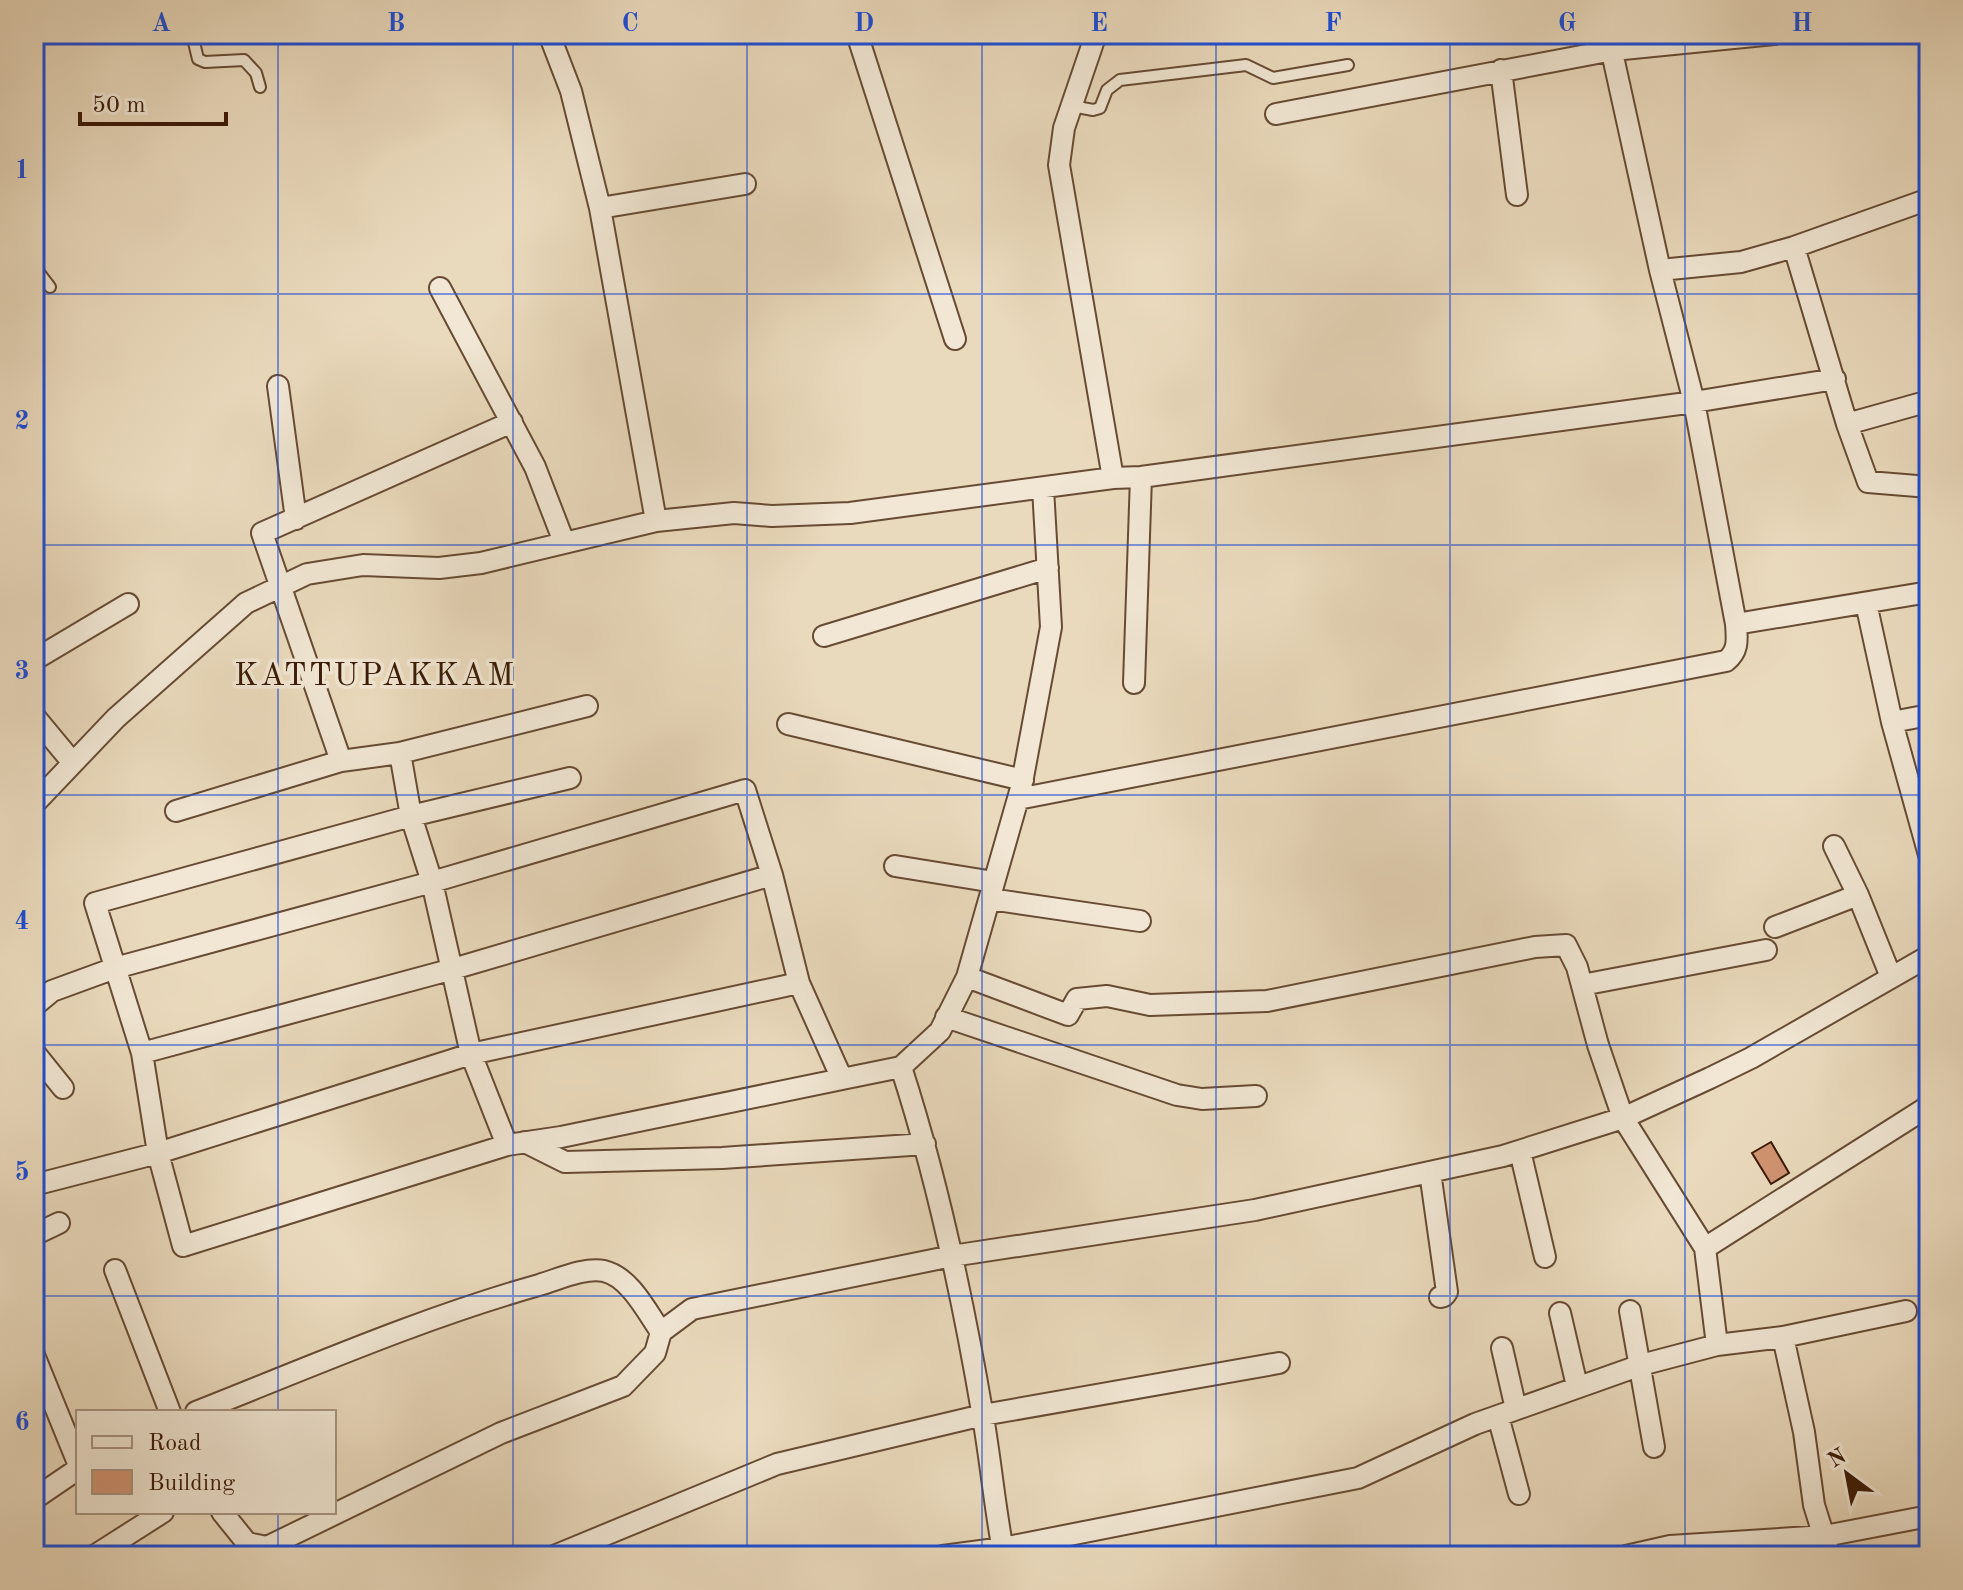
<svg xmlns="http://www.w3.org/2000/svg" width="1963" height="1590" font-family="'Old Standard TT',serif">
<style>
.building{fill:#d19472;stroke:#3b1b06;stroke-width:2}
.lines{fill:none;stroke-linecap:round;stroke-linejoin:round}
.lane-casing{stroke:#674b34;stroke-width:14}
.street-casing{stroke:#674b34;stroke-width:24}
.lane{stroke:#f1e7d4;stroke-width:10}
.street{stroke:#f1e7d4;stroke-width:20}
.grid{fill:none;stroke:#1d4ed8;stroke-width:2;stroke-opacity:0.55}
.labels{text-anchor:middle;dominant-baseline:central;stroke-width:7;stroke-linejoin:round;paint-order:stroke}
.quarter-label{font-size:32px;letter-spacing:2px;fill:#3b1b06;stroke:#f1e7d4}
.neatline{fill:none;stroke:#1d4ed8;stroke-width:3}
.grid-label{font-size:26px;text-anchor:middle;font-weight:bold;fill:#1d4ed8}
</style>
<rect width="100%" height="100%" fill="#eadabd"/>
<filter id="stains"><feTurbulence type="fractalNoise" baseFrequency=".0025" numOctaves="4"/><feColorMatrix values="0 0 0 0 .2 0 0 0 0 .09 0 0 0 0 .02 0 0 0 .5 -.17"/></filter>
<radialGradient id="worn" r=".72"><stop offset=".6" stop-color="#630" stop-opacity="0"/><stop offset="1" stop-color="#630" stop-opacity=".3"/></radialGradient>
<path class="building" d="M1771 1142 1789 1173 1771 1184 1752 1153Z"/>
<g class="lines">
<defs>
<path id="lane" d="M192 34 198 59 205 62 244 60 256 73 260 87
M1072 106 1093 110 1100 108 1107 90 1120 80 1246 65 1273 78 1348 65
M34 266 50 287"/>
<path id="street" d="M549 34 571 91 600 208 656 521
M857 34 955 339
M1096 34 1064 128 1059 165 1113 478
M1608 34 1660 270 1694 402 1736 624 1929 592
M1501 70 1517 195
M1276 114 1613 50 1774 34
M600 208 745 184
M1794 247 1847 424 1929 401
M1660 270 1741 262 1794 247 1929 199
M440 288 535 467 564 542
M278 386 296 519
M1847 424 1868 482 1929 487
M1866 603 1892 722 1929 855
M824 636 1048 568
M34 660 128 604
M1134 683 1141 477
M34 716 73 763
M1892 722 1929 715
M788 724 1023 780
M400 753 411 816 432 882 471 1054 507 1145
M341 761 262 533 512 422
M570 778 411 816 95 903 142 1053 158 1153 183 1246 507 1145 561 1137 842 1079
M1018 799 1726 661C1739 651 1737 639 1736 624
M34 804 116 718 246 603 307 574 363 565 439 568 481 563 656 521 734 513 772 516 850 513 1113 478 1141 477 1694 402 1835 379
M176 811 341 761 400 753 587 706
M1834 846 1858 895 1891 977
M895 866 994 882
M990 899 1140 921
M1775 927 1858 895
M967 977 1068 1015 1077 999 1107 996 1150 1005 1267 1001 1535 947 1566 945 1577 967 1598 1045 1623 1118 1705 1248 1717 1345
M1582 985 1766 950
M34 1006 52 991 115 968 432 882 745 790 772 875 799 983
M946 1017 1177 1095 1202 1099 1256 1096
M34 1052 63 1088
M142 1053 453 969 772 875
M525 1142 565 1162 722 1158 925 1144
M1520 1151 1545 1257
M1430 1172 1447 1292 1444 1296 1440 1297
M34 1185 158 1153 471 1054 799 983 842 1079 901 1067
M34 1235 59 1223
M1705 1248 1929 1106
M115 1270 170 1412
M1630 1311 1654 1447
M1560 1313 1577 1386
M1783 1337 1804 1432 1814 1505 1830 1556
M1502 1348 1516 1409
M34 1355 78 1463
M196 1412C310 1367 422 1318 539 1285 559 1279 585 1267 604 1271 630 1277 647 1312 661 1332
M1498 1416 1519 1494
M34 1499 78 1469
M222 1512 247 1543 267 1547 501 1433 623 1386 655 1353 661 1332 692 1309 952 1256 1255 1210 1503 1156 1623 1118 1710 1078 1751 1058 1929 956
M94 1556 163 1512
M554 1556 777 1464 983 1415 1279 1363
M943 1556 1003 1548 1358 1478 1475 1424 1641 1365 1717 1345 1783 1337 1906 1311
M1004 1556C995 1510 991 1463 983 1417 963 1299 938 1181 901 1067L940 1031 967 977 1021 788 1051 627 1043 488
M1626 1556 1670 1546 1825 1536 1929 1516"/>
</defs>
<use href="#lane" class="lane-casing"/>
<use href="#street" class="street-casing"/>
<use href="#lane" class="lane"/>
<use href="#street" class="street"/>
</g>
<path class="grid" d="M278 34V1412M513 34V1556M747 34V1556M982 34V1556M1216 34V1556M1450 34V1556M1685 34V1556M34 294H1929M34 545H1929M34 795H1929M34 1045H1929M34 1296H1929M278 1512V1556"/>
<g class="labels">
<g class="quarter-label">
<text x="375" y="677">KATTUPAKKAM</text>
</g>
</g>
<rect width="1963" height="1590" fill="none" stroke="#eadabd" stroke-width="88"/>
<rect x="76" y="1410" width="260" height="104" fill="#f1e7d4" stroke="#a89582" stroke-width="2"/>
<rect x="92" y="1436" width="40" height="12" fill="#f1e7d4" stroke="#a89582" stroke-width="2"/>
<text x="148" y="1450" font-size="24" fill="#3b1b06">Road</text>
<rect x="92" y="1470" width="40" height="24" fill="#d19472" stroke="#a89582" stroke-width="2"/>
<text x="148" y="1490" font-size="24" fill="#3b1b06">Building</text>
<g transform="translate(1847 1474) rotate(328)" stroke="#f1e7d4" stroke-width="6" paint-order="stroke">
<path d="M0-6L14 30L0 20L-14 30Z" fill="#3b1b06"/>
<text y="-12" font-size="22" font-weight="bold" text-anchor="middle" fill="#3b1b06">N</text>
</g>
<path d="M80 112v12h146v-12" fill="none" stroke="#3b1b06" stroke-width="4"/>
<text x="92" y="112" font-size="24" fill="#3b1b06" stroke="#f1e7d4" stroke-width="6" paint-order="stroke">50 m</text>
<rect x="44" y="44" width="1875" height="1502" class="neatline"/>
<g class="grid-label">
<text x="161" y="31">A</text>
<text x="396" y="31">B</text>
<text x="630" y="31">C</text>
<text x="864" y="31">D</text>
<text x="1099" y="31">E</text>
<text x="1333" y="31">F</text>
<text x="1567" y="31">G</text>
<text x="1802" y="31">H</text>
<text x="22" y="178">1</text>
<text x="22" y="429">2</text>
<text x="22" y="679">3</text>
<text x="22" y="929">4</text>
<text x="22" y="1180">5</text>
<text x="22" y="1430">6</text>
</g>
<rect width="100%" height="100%" filter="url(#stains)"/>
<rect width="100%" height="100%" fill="url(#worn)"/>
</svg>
